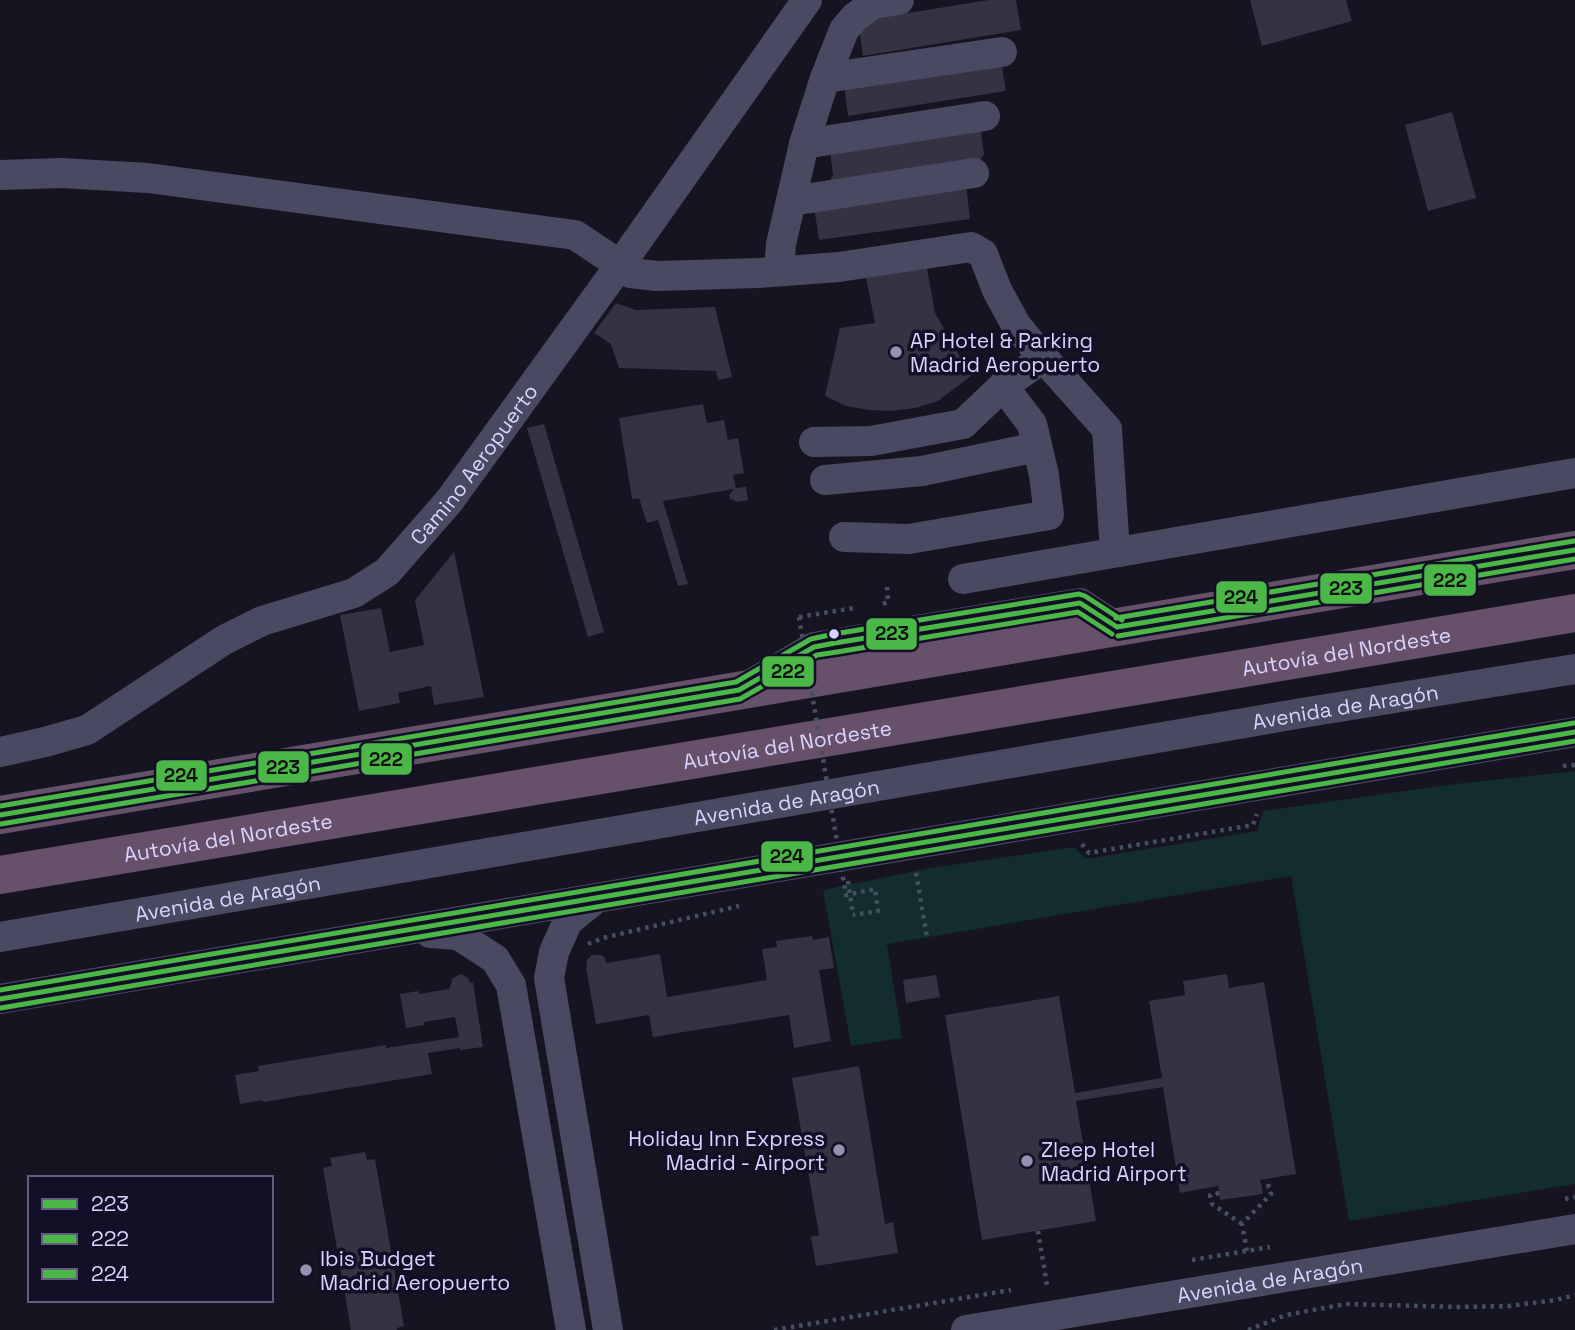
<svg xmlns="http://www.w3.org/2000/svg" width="1575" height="1330" font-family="'Space Grotesk',sans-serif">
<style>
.green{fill:#132c2d}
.building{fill:#343243}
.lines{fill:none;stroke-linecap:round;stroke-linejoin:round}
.path{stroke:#44505f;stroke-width:4.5;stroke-dasharray:3.5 5;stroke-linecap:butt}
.minor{stroke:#4a4962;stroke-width:30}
.highway{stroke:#67516a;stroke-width:38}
.path-bridge{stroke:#44505f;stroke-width:4.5;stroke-dasharray:3.5 5;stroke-linecap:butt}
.bus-1-casing{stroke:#130f26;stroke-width:10}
.bus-2-casing{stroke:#130f26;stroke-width:10}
.bus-3-casing{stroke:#130f26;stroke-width:10}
.bus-1{stroke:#4ab747;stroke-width:5}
.bus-2{stroke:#4ab747;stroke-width:5}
.bus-3{stroke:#4ab747;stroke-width:5}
.poi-dot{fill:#9591b1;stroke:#130f26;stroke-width:2.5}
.bus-dot{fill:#d9d4ff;stroke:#130f26;stroke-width:2.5}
.labels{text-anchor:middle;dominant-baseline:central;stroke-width:7;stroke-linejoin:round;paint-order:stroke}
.poi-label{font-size:21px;fill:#d9d4ff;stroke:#130f26;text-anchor:start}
.street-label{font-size:21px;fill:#d9d4ff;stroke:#130f26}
.line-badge{stroke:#130f26;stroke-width:2.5}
.pale-badge-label{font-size:19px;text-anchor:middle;font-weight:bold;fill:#111}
</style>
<rect width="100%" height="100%" fill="#161421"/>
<path class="green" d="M1575 771V1184L1349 1221 1291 876 887 944 902 1038 851 1046 823 890 930 868 1074 847 1086 859 1257 831 1263 811 1447 785Z"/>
<path class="building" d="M989 0H1016L1021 30 863 56 858 21Z
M1250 0H1346L1352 21 1262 46Z
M1001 60 1006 91 848 116 844 85Z
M1452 112 1476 198 1428 211 1405 125Z
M980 124 984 154 966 185 970 219 819 240 814 207 833 175 829 145Z
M927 268 935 313 971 376 938 401 915 408 891 411 869 410 846 406 825 396 840 328 875 323 866 277Z
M616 303 636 310 715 307 732 377 718 380 716 371 619 368 611 344 594 333Z
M703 404 707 423 724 420 728 440 738 438 744 473 733 475 736 488 746 487 748 500 738 502 730 499 729 495 734 489 663 501 688 584 678 586 658 520 647 523 639 498 632 499 619 418Z
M544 424 604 632 588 637 527 428Z
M454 552 484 697 434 705 431 686 398 693 400 703 359 711 340 615 381 608 390 652 424 645 415 600Z
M812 936 813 940 829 937 834 968 819 970 831 1041 794 1048 789 1015 653 1037 649 1015 596 1024 586 967 587 966V960L592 955H601L605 958 606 963 660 954 667 997 767 980 762 949 777 947 776 941Z
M461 974 468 978 470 983 473 982 483 1047 460 1050V1048L428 1053 432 1074 263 1102V1100L240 1104 235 1075 259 1071 258 1066 386 1045V1048L459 1037 455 1017 424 1022V1025L406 1028 400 994 418 991 419 994 449 989 453 978Z
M1227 974 1229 988 1264 982 1296 1174 1260 1180 1263 1194 1220 1200 1218 1186 1180 1193 1163 1087 1076 1101 1096 1221 982 1240 945 1015 1059 996 1075 1093 1162 1078 1149 1001 1185 995 1183 981Z
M936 975 940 997 906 1003 903 980Z
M859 1066 885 1224 893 1222 898 1253 816 1266 811 1237 819 1235 792 1078Z
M365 1152 367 1160 375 1159 404 1326 397 1328V1330H351L323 1168 332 1166 330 1158Z"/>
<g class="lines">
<path class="path" d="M883 604 888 602 887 587
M799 617 854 608
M1563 766 1575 765
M1082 844 1089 853 1253 825 1257 814
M916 873 927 937
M848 881 853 915
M588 944 603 938 739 906
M1219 1193 1210 1195 1212 1204 1242 1224
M1565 1199 1575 1197
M1038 1231 1047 1285
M1247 1251 1242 1224 1271 1194 1269 1186 1261 1187
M1192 1260 1270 1247
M774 1330 1011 1290
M1248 1330 1286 1315 1346 1304 1458 1307 1509 1306 1556 1300 1575 1295"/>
<g class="minor">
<path d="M825 78 1002 52"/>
<path d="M804 144 985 116"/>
<path d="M0 175 61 173 148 178 575 235 620 265 630 273 657 276 759 273 839 267 971 247 983 254 997 290 1016 325 1040 354"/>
<path d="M791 201 974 173"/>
<path d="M779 271 781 244 804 144 825 78 844 30 855 17 873 4 899 0"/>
<path d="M814 442 871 441 963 424 1003 386 1032 366 1040 354 1107 429 1115 552"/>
<path d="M825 480 922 471 1037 447"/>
<path d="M844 537 909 539 1049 515 1044 475 1032 424 1003 386"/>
<path d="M963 579 1575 473"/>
<path d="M753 683 814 647 1080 603 1117 627"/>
<path id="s1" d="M0 752 45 742 87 730 224 640 262 621 354 593 387 572 450 500 620 265 807 0"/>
<path d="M594 900 568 921 554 952 549 978 608 1330"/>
<path d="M430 933 458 935 495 959 511 985 571 1330"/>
<path id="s2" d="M0 937 1308 712 1575 669"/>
<path d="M0 999 1575 732"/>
<path id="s3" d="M966 1330 1575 1229"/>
</g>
<g class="highway">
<path d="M0 815 1575 550"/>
<path id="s4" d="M0 875 1575 613"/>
</g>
<path class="path-bridge" d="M799 617 846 895 875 889 878 911 853 915"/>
<defs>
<path id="bus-1" d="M1117 627 1575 550
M0 815 739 690 814 647 835 643 1080 603 1117 627
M0 999 1575 732"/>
<path id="bus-2" d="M1118 636 1575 559
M1 824 740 699 817 655 837 652 1078 612 1112 634
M1 1008 1575 741"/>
<path id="bus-3" d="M1116 618 1574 541
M0 806 736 682 811 639 834 634 1079 594 1085 596 1122 620
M0 990 1574 723"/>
</defs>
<use href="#bus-1" class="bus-1-casing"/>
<use href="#bus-2" class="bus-2-casing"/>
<use href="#bus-3" class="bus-3-casing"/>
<use href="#bus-1" class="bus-1"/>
<use href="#bus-2" class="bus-2"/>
<use href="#bus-3" class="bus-3"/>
</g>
<g class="poi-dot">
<circle cx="896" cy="352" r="7"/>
<circle cx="839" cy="1150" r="7"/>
<circle cx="1027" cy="1161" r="7"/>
<circle cx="306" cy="1270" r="7"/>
</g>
<circle class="bus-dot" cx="834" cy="634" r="6"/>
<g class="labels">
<g class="poi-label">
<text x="910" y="340">AP Hotel &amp; Parking<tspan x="910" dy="24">Madrid Aeropuerto</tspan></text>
<text x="825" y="1138" text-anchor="end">Holiday Inn Express<tspan x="825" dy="24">Madrid - Airport</tspan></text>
<text x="1041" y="1149">Zleep Hotel<tspan x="1041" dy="24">Madrid Airport</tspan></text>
<text x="320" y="1258">Ibis Budget<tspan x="320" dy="24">Madrid Aeropuerto</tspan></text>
</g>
<g class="street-label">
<text stroke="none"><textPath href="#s1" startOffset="570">Camino Aeropuerto</textPath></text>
<text stroke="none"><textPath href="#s4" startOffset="1365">Autovía del Nordeste</textPath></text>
<text stroke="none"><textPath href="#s2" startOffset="1365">Avenida de Aragón</textPath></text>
<text stroke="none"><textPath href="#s4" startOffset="798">Autovía del Nordeste</textPath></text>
<text stroke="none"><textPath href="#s2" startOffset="798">Avenida de Aragón</textPath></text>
<text stroke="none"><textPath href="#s4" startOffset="231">Autovía del Nordeste</textPath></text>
<text stroke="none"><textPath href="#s2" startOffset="231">Avenida de Aragón</textPath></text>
<text stroke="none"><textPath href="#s3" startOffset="308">Avenida de Aragón</textPath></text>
</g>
</g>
<g class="line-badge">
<rect x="1423" y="563" width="54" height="34" rx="7" fill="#4ab747"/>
<rect x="1319" y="572" width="54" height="33" rx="7" fill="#4ab747"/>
<rect x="1215" y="580" width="53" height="34" rx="7" fill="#4ab747"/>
<rect x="865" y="617" width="53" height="34" rx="7" fill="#4ab747"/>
<rect x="761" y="655" width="54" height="33" rx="7" fill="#4ab747"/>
<rect x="360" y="742" width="53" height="34" rx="7" fill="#4ab747"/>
<rect x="257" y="750" width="53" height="34" rx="7" fill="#4ab747"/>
<rect x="155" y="759" width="53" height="33" rx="7" fill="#4ab747"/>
<rect x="760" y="840" width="54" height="33" rx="7" fill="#4ab747"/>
</g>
<g class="pale-badge-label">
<text x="1450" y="587">222</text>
<text x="1346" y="595">223</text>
<text x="1241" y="604">224</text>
<text x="892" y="640">223</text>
<text x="788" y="678">222</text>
<text x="386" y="766">222</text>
<text x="283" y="774">223</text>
<text x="181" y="782">224</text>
<text x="787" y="863">224</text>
</g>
<rect x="28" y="1176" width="245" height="126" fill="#130f26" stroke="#625e7d" stroke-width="2"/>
<rect x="42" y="1199" width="35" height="10" fill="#4ab747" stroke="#625e7d" stroke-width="2"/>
<text x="91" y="1211" font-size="21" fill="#d9d4ff">223</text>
<rect x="42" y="1234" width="35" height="10" fill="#4ab747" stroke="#625e7d" stroke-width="2"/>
<text x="91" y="1246" font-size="21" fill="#d9d4ff">222</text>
<rect x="42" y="1269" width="35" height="10" fill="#4ab747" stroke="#625e7d" stroke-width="2"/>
<text x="91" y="1281" font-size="21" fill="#d9d4ff">224</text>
</svg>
